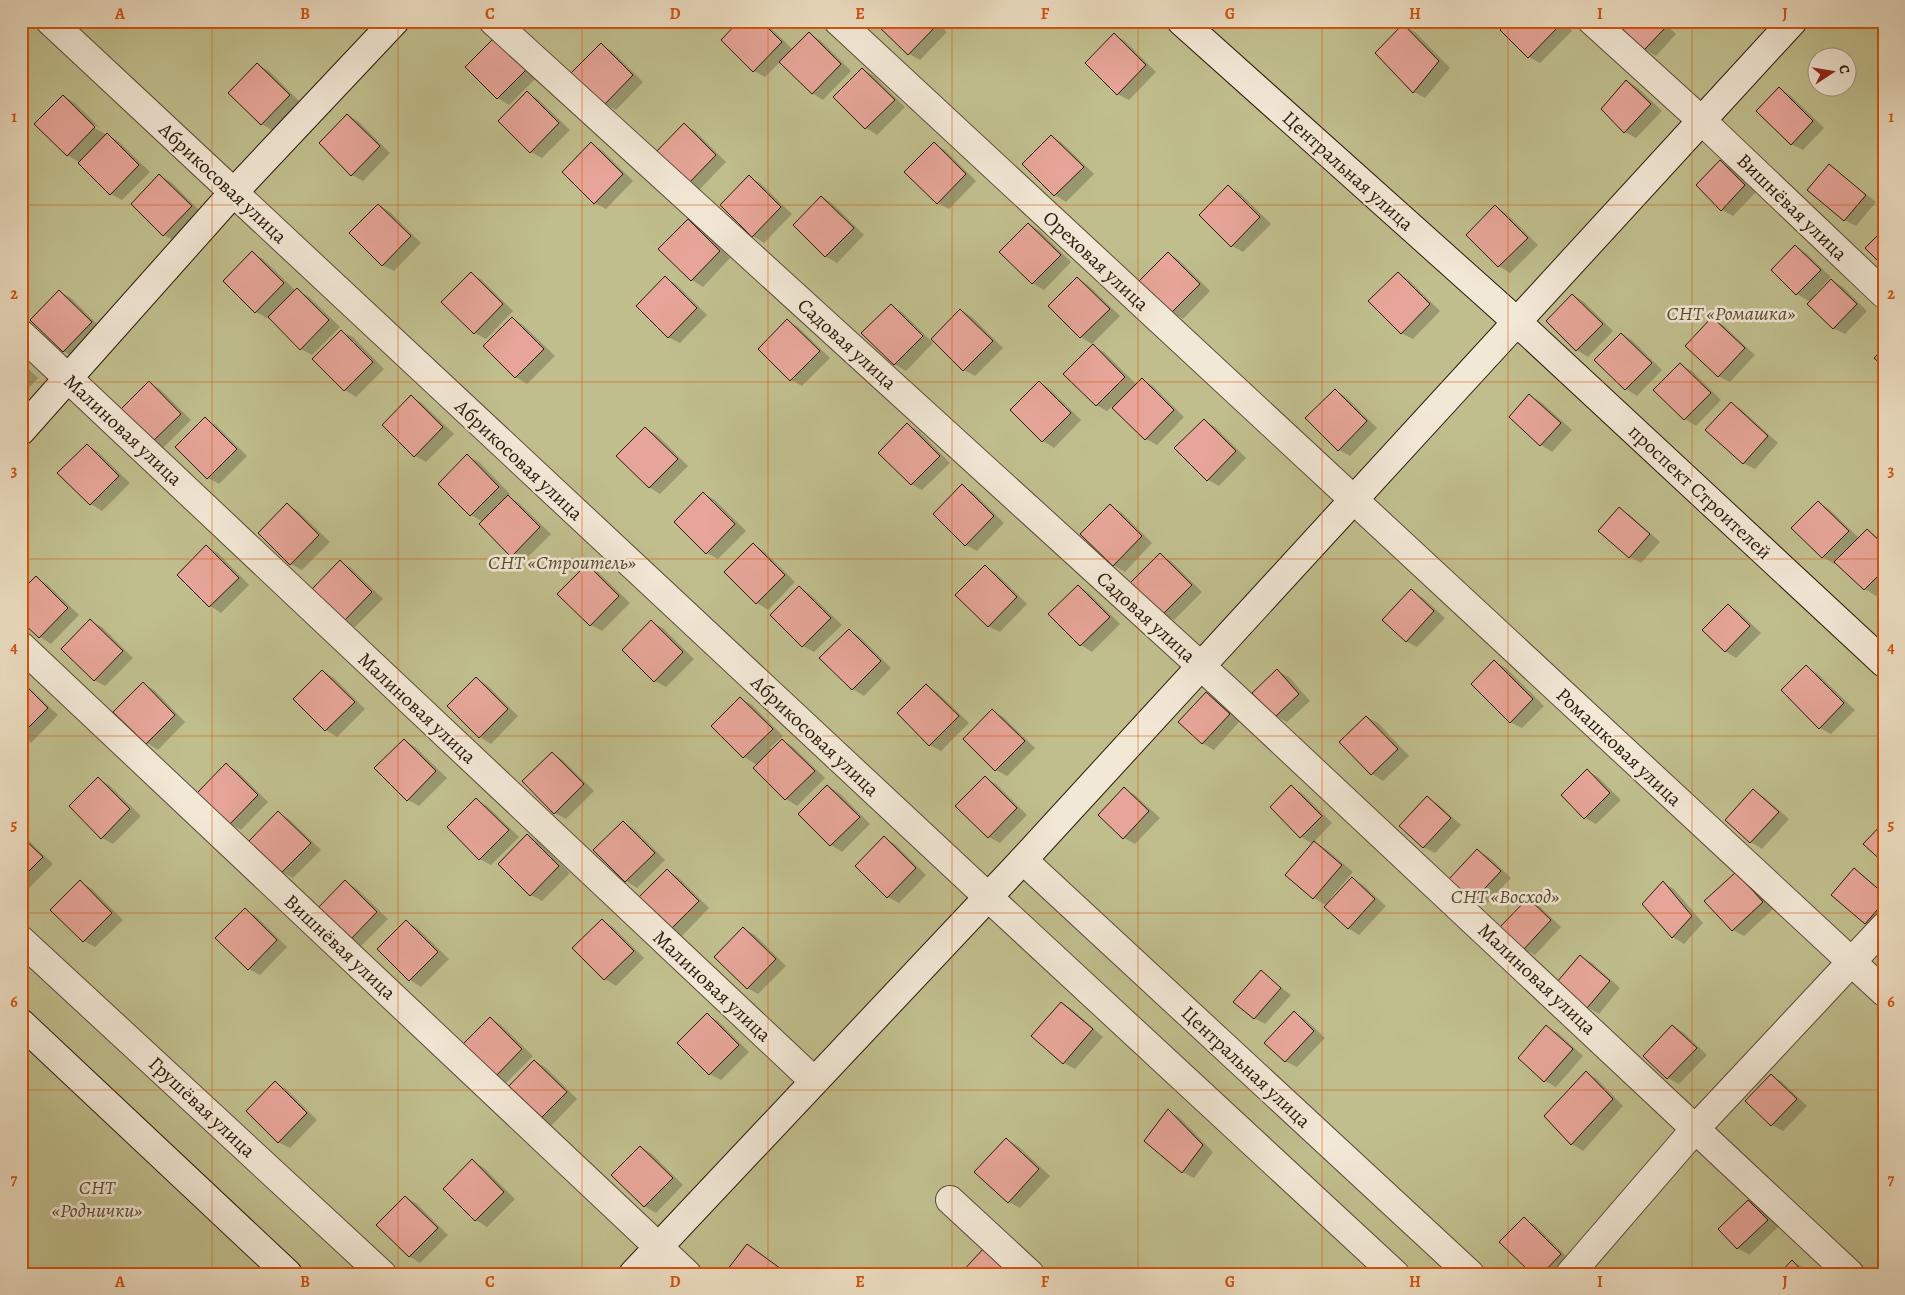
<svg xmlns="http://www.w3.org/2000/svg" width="1905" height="1295" font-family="Alegreya,serif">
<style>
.green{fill:#c0be8d;stroke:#766c4b;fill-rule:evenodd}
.shadow{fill:#0003}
.building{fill:#e6a598;stroke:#2b1909}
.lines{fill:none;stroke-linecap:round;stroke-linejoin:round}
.street-casing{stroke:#5b4a37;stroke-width:30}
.secondary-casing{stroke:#2b1909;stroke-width:30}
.street{stroke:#f2e8d6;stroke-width:28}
.secondary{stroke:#f2e8d6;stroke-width:28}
.grid{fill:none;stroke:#d5530c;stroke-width:1;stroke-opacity:0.55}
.labels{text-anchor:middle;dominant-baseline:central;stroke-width:5;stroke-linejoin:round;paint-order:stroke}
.street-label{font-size:20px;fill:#2b1909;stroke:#f2e8d6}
.park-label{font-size:20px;font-style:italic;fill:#584b31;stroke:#f2e8d6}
.neatline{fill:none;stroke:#d5530c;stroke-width:2}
.grid-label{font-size:16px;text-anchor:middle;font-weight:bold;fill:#d5530c}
</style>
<rect width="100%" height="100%" fill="#ebdcc0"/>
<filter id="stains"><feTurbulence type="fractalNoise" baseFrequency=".004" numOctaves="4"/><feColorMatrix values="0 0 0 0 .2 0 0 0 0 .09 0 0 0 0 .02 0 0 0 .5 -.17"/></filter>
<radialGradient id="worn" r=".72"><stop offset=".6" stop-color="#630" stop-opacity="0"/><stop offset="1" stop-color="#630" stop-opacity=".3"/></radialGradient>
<path class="green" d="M21 21H1884V1274H21ZM1818 58H1848V88H1818Z"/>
<path class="shadow" d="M706 21H728L719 29Z
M741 21H764L793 50 809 34 820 40 851 71 823 100 812 93 781 61 765 77 754 71Z
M878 21H936L947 32 920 60 909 54Z
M1511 21H1562L1572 31 1540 63 1529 57Z
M1627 21H1662L1676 34 1656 56 1645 49 1622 27Z
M1404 26 1415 32 1450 68 1425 98 1414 92Z
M1114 35 1125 41 1156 72 1129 100 1117 94Z
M601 45 612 51 643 82 616 110 605 104Z
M505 46 537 77 509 105 498 98 466 67Z
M258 65 269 71 300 102 273 131 262 124Z
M862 69 874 76 905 107 877 135 866 128 835 97Z
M1627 81 1638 88 1662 111 1636 138 1625 132 1602 109Z
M1779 89 1790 95 1824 128 1803 150 1791 144Z
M527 93 538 99 570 130 542 158 531 152Z
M64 96 75 103 100 128 91 123 89 125 118 141 150 172 122 200 111 194 79 162 67 155Z
M348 115 359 122 390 153 363 181 352 175Z
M684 125 695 131 726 162 699 190 688 184Z
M1051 136 1062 143 1094 174 1066 202 1055 195 1024 164Z
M591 144 602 150 633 181 606 209 595 203Z
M934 144 945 150 976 181 949 209 938 203Z
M1720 162 1731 168 1756 192 1733 216 1722 210Z
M1829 166 1876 202 1856 226 1845 220Z
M160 176 171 182 202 213 175 241 164 235Z
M749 177 760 183 792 214 764 243 753 236Z
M1229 187 1240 193 1271 224 1243 252 1232 246Z
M822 197 833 204 864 235 837 263 825 256Z
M379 205 390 212 421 243 394 271 382 265Z
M1495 207 1506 213 1538 245 1510 273 1499 266 1468 235Z
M688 221 699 227 730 258 703 287 692 280Z
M1029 224 1040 231 1071 262 1044 290 1032 283Z
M1795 246 1806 253 1831 277 1815 294 1817 295 1832 280 1843 287 1867 311 1845 334 1833 328 1810 302 1797 294 1773 270Z
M252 253 263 259 296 291 308 296 340 327 312 355 301 349 269 317 267 318 256 312Z
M1168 253 1179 260 1210 291 1183 319 1172 312 1140 281Z
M471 274 482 280 513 311 486 339 475 333Z
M1398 274 1409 280 1440 311 1413 339 1401 333Z
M665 278 676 284 707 315 680 343 668 337Z
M1077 278 1088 285 1120 316 1092 344 1081 337 1050 306Z
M60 292 71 298 102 329 75 358 63 351Z
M1573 295 1584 302 1613 331 1588 357 1577 350 1548 321Z
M891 305 902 312 933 343 906 371 894 364Z
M961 310 972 317 1003 348 975 376 964 370Z
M512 318 523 325 555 356 527 384 516 377 485 346Z
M1712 319 1723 325 1755 355 1730 382 1718 376Z
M787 321 798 327 830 358 802 386 791 380Z
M341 331 353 337 384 369 356 397 345 390Z
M1622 334 1633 341 1662 370 1637 396 1626 389Z
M1093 346 1104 352 1137 385 1142 380 1153 386 1184 417 1157 445 1146 439 1113 406 1107 411 1096 405Z
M21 362 38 378 21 396Z
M1681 365 1692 371 1721 400 1696 426 1685 419 1655 390Z
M1039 382 1050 389 1081 420 1054 448 1043 441 1011 410Z
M149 383 160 389 191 420 163 448 152 442Z
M1335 390 1346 397 1377 428 1350 456 1339 450Z
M1530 396 1541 402 1572 430 1552 452 1541 445 1510 417Z
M411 397 422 403 454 434 426 462 415 456Z
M1731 404 1742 410 1778 443 1755 469 1743 463Z
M205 419 216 425 247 456 219 484 208 478Z
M1204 420 1215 427 1246 458 1219 486 1208 480Z
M908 425 919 431 950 463 922 490 911 484Z
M645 428 657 435 688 466 660 494 649 487Z
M87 445 98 452 130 483 102 511 91 504 59 473Z
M467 456 479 462 510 494 507 496 519 503 551 534 523 562 512 556 483 522 471 515 440 484Z
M962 486 973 492 1004 523 977 551 966 545Z
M704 494 715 500 746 531 718 559 707 553 676 522Z
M1818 502 1829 509 1859 538 1867 530 1884 542V587L1876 596 1865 589 1836 562 1834 564 1823 557Z
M287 505 298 511 330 542 302 570 291 564Z
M1110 506 1121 512 1152 543 1125 572 1113 565Z
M1619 509 1630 515 1660 542 1641 563 1630 557Z
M753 544 764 551 795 582 768 610 757 603Z
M207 547 218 553 249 585 221 613 210 606 179 575Z
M1160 555 1171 561 1202 592 1174 620 1163 614Z
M21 559 25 563 21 567Z
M340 562 351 568 383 599 355 627 344 621Z
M587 566 598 572 630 603 602 631 591 625Z
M985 567 996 573 1027 604 1000 632 988 626Z
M36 578 47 584 79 615 51 644 40 637 21 619Z
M1078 586 1089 593 1120 624 1092 652 1081 645 1050 614Z
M799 587 810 594 842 625 814 652 803 646 772 615Z
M1411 591 1422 597 1445 618 1417 647 1406 641Z
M1728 605 1739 612 1761 633 1736 658 1725 651Z
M91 621 102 627 133 658 105 686 94 680Z
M651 622 663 628 694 659 666 687 655 681Z
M849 630 860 637 891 668 864 696 853 689Z
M1495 662 1506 668 1544 706 1522 728 1510 722Z
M1806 667 1817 673 1855 710 1831 734 1820 728Z
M323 671 334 678 365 709 337 737 326 730 295 699Z
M1277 671 1289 677 1310 701 1287 722 1275 716Z
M476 678 487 685 518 716 491 744 480 737 448 706Z
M21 680 58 715 31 743 21 737Z
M143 684 154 690 185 722 158 750 147 743 115 712Z
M926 685 937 692 969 723 941 751 930 745Z
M1206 694 1218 700 1240 721 1214 750 1202 743Z
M740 698 752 705 783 736 770 748 772 750 782 740 793 747 825 778 797 806 786 799 754 768 757 765 744 757 713 726Z
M992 711 1003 717 1035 748 1007 776 996 770Z
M1367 717 1378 723 1409 756 1383 781 1372 774 1341 742Z
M404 740 415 747 447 778 419 806 408 800Z
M552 753 563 760 594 791 566 819 555 813Z
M226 765 237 771 268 802 241 830 230 824Z
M1587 771 1598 777 1621 800 1596 824 1585 818 1563 795Z
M98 778 109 785 141 816 113 844 102 838Z
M985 778 996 784 1027 815 1000 843 989 837Z
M828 786 839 793 870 824 842 852 831 845 800 814Z
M1291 787 1302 793 1332 823 1314 842 1326 849 1353 872 1330 899 1331 901 1352 879 1363 885 1386 906 1359 935 1348 928 1327 906 1314 898 1287 874 1313 844 1301 837Z
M1124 789 1135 795 1160 818 1135 844 1124 838Z
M1753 791 1764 797 1789 819 1762 849 1751 842 1727 820Z
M1427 798 1438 804 1461 825 1435 853 1423 847Z
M476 800 487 806 519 837 491 865 480 859Z
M278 813 289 819 321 850 293 878 282 872Z
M623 822 634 829 665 860 637 888 626 881 595 850Z
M21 833 53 864 25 892 21 890Z
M528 836 539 842 570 873 542 901 531 895Z
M884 838 895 844 926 875 899 903 888 897Z
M1478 851 1489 857 1511 878 1485 906 1474 900Z
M1854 869 1884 892V921L1877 929 1866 923Z
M667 870 678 877 709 908 682 936 670 929Z
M1736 874 1747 880 1773 909 1744 936 1733 930Z
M80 882 91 888 123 920 95 947 84 941Z
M345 882 356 888 388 919 360 947 349 941Z
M1663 883 1674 889 1703 923 1684 944 1673 937 1644 904Z
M1528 899 1539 906 1561 927 1535 955 1524 949Z
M245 910 256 916 287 947 260 975 249 969Z
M602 920 613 927 644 958 616 986 605 979 574 948Z
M406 921 417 928 449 959 421 987 410 980Z
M744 929 755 935 786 966 758 994 747 988Z
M1580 957 1592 963 1620 988 1599 1014 1587 1007Z
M1261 972 1291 995 1265 1024 1254 1018Z
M1062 1003 1073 1010 1103 1037 1075 1069 1064 1063Z
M1294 1013 1305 1019 1325 1038 1297 1067 1285 1061Z
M707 1015 718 1021 749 1052 721 1080 710 1074 679 1043Z
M490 1018 501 1025 533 1056 505 1084 494 1078Z
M1673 1026 1684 1033 1707 1055 1679 1084 1668 1078 1645 1056Z
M1547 1027 1558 1033 1583 1056 1556 1087 1545 1081Z
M535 1061 546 1068 577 1099 550 1127 538 1120Z
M1586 1073 1597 1079 1623 1106 1583 1151 1572 1144Z
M1771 1076 1782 1082 1807 1106 1783 1131 1772 1125Z
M275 1083 286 1089 317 1120 290 1148 278 1142Z
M1168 1111 1179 1117 1213 1152 1194 1178 1183 1172Z
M1006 1139 1018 1146 1050 1176 1020 1208 1009 1202Z
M641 1147 652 1154 683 1185 656 1213 644 1206Z
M472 1161 483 1167 515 1199 487 1227 476 1220 445 1189Z
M405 1197 417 1204 448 1235 420 1263 409 1256Z
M1749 1201 1760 1208 1778 1227 1749 1255 1738 1248 1720 1229Z
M1524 1219 1535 1225 1571 1261 1560 1274H1534Z
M758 1252 788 1274H726Z
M1793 1262 1804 1268 1809 1274H1780Z"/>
<path class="building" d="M739 21H761L782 42 753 72 721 40Z
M877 21H933L937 25 908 55 875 23Z
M1509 21H1559L1561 24 1528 58 1500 30Z
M1625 21H1659L1666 27 1644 50 1620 27Z
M1403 24 1439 61 1413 93 1375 53Z
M809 32 841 64 812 94 779 62Z
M1114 33 1146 65 1117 95 1085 63Z
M494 38 526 70 497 99 465 67Z
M601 43 633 75 604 105 571 73Z
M257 63 290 95 261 125 228 93Z
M862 68 895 100 865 129 833 97Z
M1626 80 1651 104 1624 133 1601 109Z
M1779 87 1813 121 1791 145 1756 111Z
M527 91 559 123 530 153 498 121Z
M63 95 95 127 67 156 34 124Z
M347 114 380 146 351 176 319 143Z
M684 123 716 155 687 185 655 153Z
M107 133 139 165 110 195 78 163Z
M1051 135 1084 167 1054 196 1022 164Z
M591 142 623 174 594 204 562 172Z
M934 142 966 174 937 204 904 172Z
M1720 160 1745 185 1721 211 1696 185Z
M1829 164 1866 195 1844 221 1807 190Z
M159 174 192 206 163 236 131 204Z
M749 175 781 207 752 237 720 205Z
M1228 185 1260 217 1231 247 1199 215Z
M821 196 854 228 825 257 793 225Z
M378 204 411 236 382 266 349 233Z
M1495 205 1528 238 1498 267 1466 235Z
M688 219 720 251 691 281 658 249Z
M1028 223 1061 255 1032 284 999 252Z
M1884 229V267L1865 248Z
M1795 245 1821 270 1796 295 1771 270Z
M252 251 284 283 255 313 223 281Z
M1168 252 1200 284 1171 313 1139 281Z
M471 272 503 304 474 334 441 302Z
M1398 272 1430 304 1401 334 1368 301Z
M665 276 697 308 668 338 636 306Z
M1077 277 1110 309 1080 338 1048 306Z
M1831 279 1857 304 1833 329 1807 304Z
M297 288 329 320 300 350 268 317Z
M59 290 92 322 63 352 30 320Z
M1572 294 1603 324 1576 351 1546 321Z
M891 304 923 336 894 365 861 333Z
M960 309 993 341 963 371 931 339Z
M512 317 544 349 515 378 483 346Z
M1712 317 1745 348 1718 377 1685 346Z
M787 319 820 351 790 381 758 349Z
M341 330 373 362 344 391 312 359Z
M1621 333 1652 363 1625 390 1594 360Z
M1093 344 1125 377 1096 406 1063 374Z
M1884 348V367L1874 358Z
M1680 363 1711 393 1684 420 1653 390Z
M1142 378 1174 410 1145 440 1112 408Z
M149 381 181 414 151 443 119 411Z
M1039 381 1071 413 1042 442 1010 410Z
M1335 389 1367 421 1338 451 1305 418Z
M1529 394 1561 423 1540 446 1509 417Z
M411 395 443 427 414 457 382 425Z
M1731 402 1768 436 1743 464 1705 430Z
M205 417 237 449 207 479 175 447Z
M1204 419 1236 451 1207 481 1174 448Z
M907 423 940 456 911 485 878 453Z
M645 427 678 459 649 488 616 456Z
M87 444 119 476 90 505 57 473Z
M467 454 499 487 470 516 438 484Z
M962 484 994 516 965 546 933 514Z
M703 492 735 524 706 554 674 522Z
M508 495 540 527 511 557 479 524Z
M1818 501 1849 531 1822 558 1791 528Z
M287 503 319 535 290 565 258 533Z
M1110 504 1142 536 1113 566 1080 534Z
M1619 507 1650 534 1629 558 1598 531Z
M1867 529 1884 545V570L1864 590 1834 562Z
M753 543 785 575 756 604 724 572Z
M206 545 239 578 209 607 177 575Z
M1160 553 1192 585 1162 615 1130 583Z
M340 560 372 592 343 622 311 590Z
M587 564 619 596 590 626 557 594Z
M985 565 1017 597 988 627 955 595Z
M36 576 68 608 39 638 21 621V591Z
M1078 585 1110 617 1080 646 1048 614Z
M799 586 831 618 802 647 770 615Z
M1411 589 1434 611 1406 642 1382 620Z
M1728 604 1750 626 1725 652 1702 630Z
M90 619 123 651 94 681 61 649Z
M651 620 683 652 654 682 622 650Z
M849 629 881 661 852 690 819 658Z
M1494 660 1533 699 1510 723 1471 684Z
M1806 665 1844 703 1819 729 1781 690Z
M1277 669 1299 694 1275 717 1252 693Z
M322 670 355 702 325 731 293 699Z
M476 677 508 709 479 738 447 706Z
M21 681 48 708 21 735Z
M143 682 175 715 146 744 113 712Z
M926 684 959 716 929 746 897 713Z
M1206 692 1230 714 1202 744 1178 722Z
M740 697 773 729 743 758 711 726Z
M992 709 1025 741 995 771 963 739Z
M1366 716 1398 749 1371 775 1339 742Z
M404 739 436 771 407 801 374 768Z
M782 739 815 771 785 800 753 768Z
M552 752 584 784 554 814 522 781Z
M226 763 258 795 229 825 197 793Z
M1587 769 1610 793 1584 819 1561 795Z
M985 776 1017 808 988 838 955 806Z
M98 777 130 809 101 839 69 806Z
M827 785 860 817 830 846 798 814Z
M1291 785 1322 816 1300 838 1270 807Z
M1124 787 1149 811 1123 839 1098 815Z
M1753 789 1779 812 1750 843 1725 820Z
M1427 796 1451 818 1423 848 1399 826Z
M476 798 509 830 479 860 447 827Z
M278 811 311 843 281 873 249 841Z
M623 821 655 853 625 882 593 850Z
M1884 822V863L1863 844Z
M527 834 559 866 530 896 498 864Z
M21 836 43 857 21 879Z
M884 836 916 868 887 898 855 866Z
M1314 841 1342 865 1313 899 1285 875Z
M1477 849 1501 871 1473 901 1449 879Z
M1854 868 1884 894V902L1865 924 1831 895Z
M667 869 699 901 670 930 638 898Z
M1736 872 1763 902 1732 931 1704 901Z
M1352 877 1375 899 1348 929 1324 907Z
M80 880 112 913 83 942 50 910Z
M345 880 377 912 348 942 316 910Z
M1663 881 1692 916 1672 938 1642 904Z
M1528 898 1551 920 1523 950 1500 927Z
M245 908 277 940 248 970 215 938Z
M602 919 634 951 604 980 572 948Z
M406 920 438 952 409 981 377 949Z
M743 927 776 959 747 989 714 957Z
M1580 955 1610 981 1587 1008 1557 982Z
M1261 970 1281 988 1254 1019 1233 1002Z
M1061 1002 1093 1029 1063 1064 1031 1036Z
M1294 1011 1314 1031 1285 1062 1264 1043Z
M707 1013 739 1045 709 1075 677 1043Z
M490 1017 522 1049 493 1079 461 1046Z
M1546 1025 1573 1049 1544 1082 1518 1058Z
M1672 1025 1697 1048 1667 1079 1643 1056Z
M534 1060 567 1092 538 1121 506 1089Z
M1586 1071 1613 1099 1571 1145 1544 1116Z
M1771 1074 1797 1099 1771 1126 1745 1101Z
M275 1081 307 1113 278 1143 246 1111Z
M1168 1109 1203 1145 1182 1173 1144 1141Z
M1006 1138 1039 1169 1008 1203 974 1172Z
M640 1146 673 1178 644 1207 611 1175Z
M472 1159 504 1192 475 1221 443 1189Z
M405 1196 438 1228 409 1257 376 1225Z
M1748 1200 1768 1220 1737 1249 1718 1229Z
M1524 1217 1561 1254 1542 1274H1532L1499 1242Z
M747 1244 781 1269 777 1274H724Z
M984 1248 1012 1274H960Z
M1792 1260 1805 1274H1779Z"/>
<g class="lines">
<defs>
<path id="street" d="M50 21 988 897 1395 1274
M493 21 1226 689 1850 1274
M838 21 1884 992
M1592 21 1701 120 1884 294
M21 334 814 1081
M21 646 687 1274
M1023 860 1470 1274
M21 940 382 1274
M950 1200 1030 1274
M1570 1274 1696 1128 1884 927"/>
<path id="secondary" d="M1181 21 1516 321 1884 663
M21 431 233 193 395 21
M21 1023 288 1274
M633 1274 1023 860 1793 21"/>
</defs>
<use href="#street" class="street-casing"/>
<use href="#secondary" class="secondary-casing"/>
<use href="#street" class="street"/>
<use href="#secondary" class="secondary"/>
</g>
<path class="grid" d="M212 21V1274M398 21V1274M582 21V1274M768 21V1274M952 21V1274M1138 21V1274M1322 21V1274M1508 21V1274M1692 21V1274M21 205H1884M21 382H1884M21 559H1884M21 736H1884M21 913H1884M21 1090H1884"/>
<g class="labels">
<g class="street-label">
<text transform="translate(1348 171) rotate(42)">Центральная улица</text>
<text transform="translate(223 183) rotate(43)">Абрикосовая улица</text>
<text transform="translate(1792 207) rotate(44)">Вишнёвая улица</text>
<text transform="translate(1096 261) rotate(43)">Ореховая улица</text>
<text transform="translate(847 344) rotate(42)">Садовая улица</text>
<text transform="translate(123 430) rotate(43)">Малиновая улица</text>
<text transform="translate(519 460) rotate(43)">Абрикосовая улица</text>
<text transform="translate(1700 492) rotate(43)">проспект Строителей</text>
<text transform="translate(1146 617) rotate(42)">Садовая улица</text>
<text transform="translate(417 708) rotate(43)">Малиновая улица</text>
<text transform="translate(815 736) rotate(43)">Абрикосовая улица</text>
<text transform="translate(1619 747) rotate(43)">Ромашковая улица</text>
<text transform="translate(340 947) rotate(43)">Вишнёвая улица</text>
<text transform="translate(1537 979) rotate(43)">Малиновая улица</text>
<text transform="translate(712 986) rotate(43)">Малиновая улица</text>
<text transform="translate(1246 1067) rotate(43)">Центральная улица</text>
<text transform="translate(202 1107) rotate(43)">Грушёвая улица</text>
</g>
<g class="park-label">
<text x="1731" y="313">СНТ «Ромашка»</text>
<text x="562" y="562">СНТ «Строитель»</text>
<text x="1505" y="896">СНТ «Восход»</text>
<text x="97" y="1187">СНТ<tspan x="97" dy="23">«Роднички»</tspan></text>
</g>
</g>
<rect width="1905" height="1295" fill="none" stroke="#ebdcc0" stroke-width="55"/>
<g transform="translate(1832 72) rotate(78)"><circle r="24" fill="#f2e8d6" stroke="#a29584"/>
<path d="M0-4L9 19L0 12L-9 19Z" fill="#8f2418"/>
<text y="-8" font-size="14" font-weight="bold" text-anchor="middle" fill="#2b1909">С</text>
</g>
<rect x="28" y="28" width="1850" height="1240" class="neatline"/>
<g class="grid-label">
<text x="120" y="19">A</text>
<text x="305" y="19">B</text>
<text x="490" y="19">C</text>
<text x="675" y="19">D</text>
<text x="860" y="19">E</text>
<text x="1045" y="19">F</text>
<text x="1230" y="19">G</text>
<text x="1415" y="19">H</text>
<text x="1600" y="19">I</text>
<text x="1785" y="19">J</text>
<text x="14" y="122">1</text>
<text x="1891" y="122">1</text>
<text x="14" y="299">2</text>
<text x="1891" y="299">2</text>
<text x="14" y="476">3</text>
<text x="1891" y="476">3</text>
<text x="14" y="653">4</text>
<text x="1891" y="653">4</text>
<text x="14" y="830">5</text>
<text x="1891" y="830">5</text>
<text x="14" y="1007">6</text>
<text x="1891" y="1007">6</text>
<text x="14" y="1185">7</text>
<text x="1891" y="1185">7</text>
<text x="120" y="1287">A</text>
<text x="305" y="1287">B</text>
<text x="490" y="1287">C</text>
<text x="675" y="1287">D</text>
<text x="860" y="1287">E</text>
<text x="1045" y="1287">F</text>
<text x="1230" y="1287">G</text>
<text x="1415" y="1287">H</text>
<text x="1600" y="1287">I</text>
<text x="1785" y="1287">J</text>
</g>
<rect width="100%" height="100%" filter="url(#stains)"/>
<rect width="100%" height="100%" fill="url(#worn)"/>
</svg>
